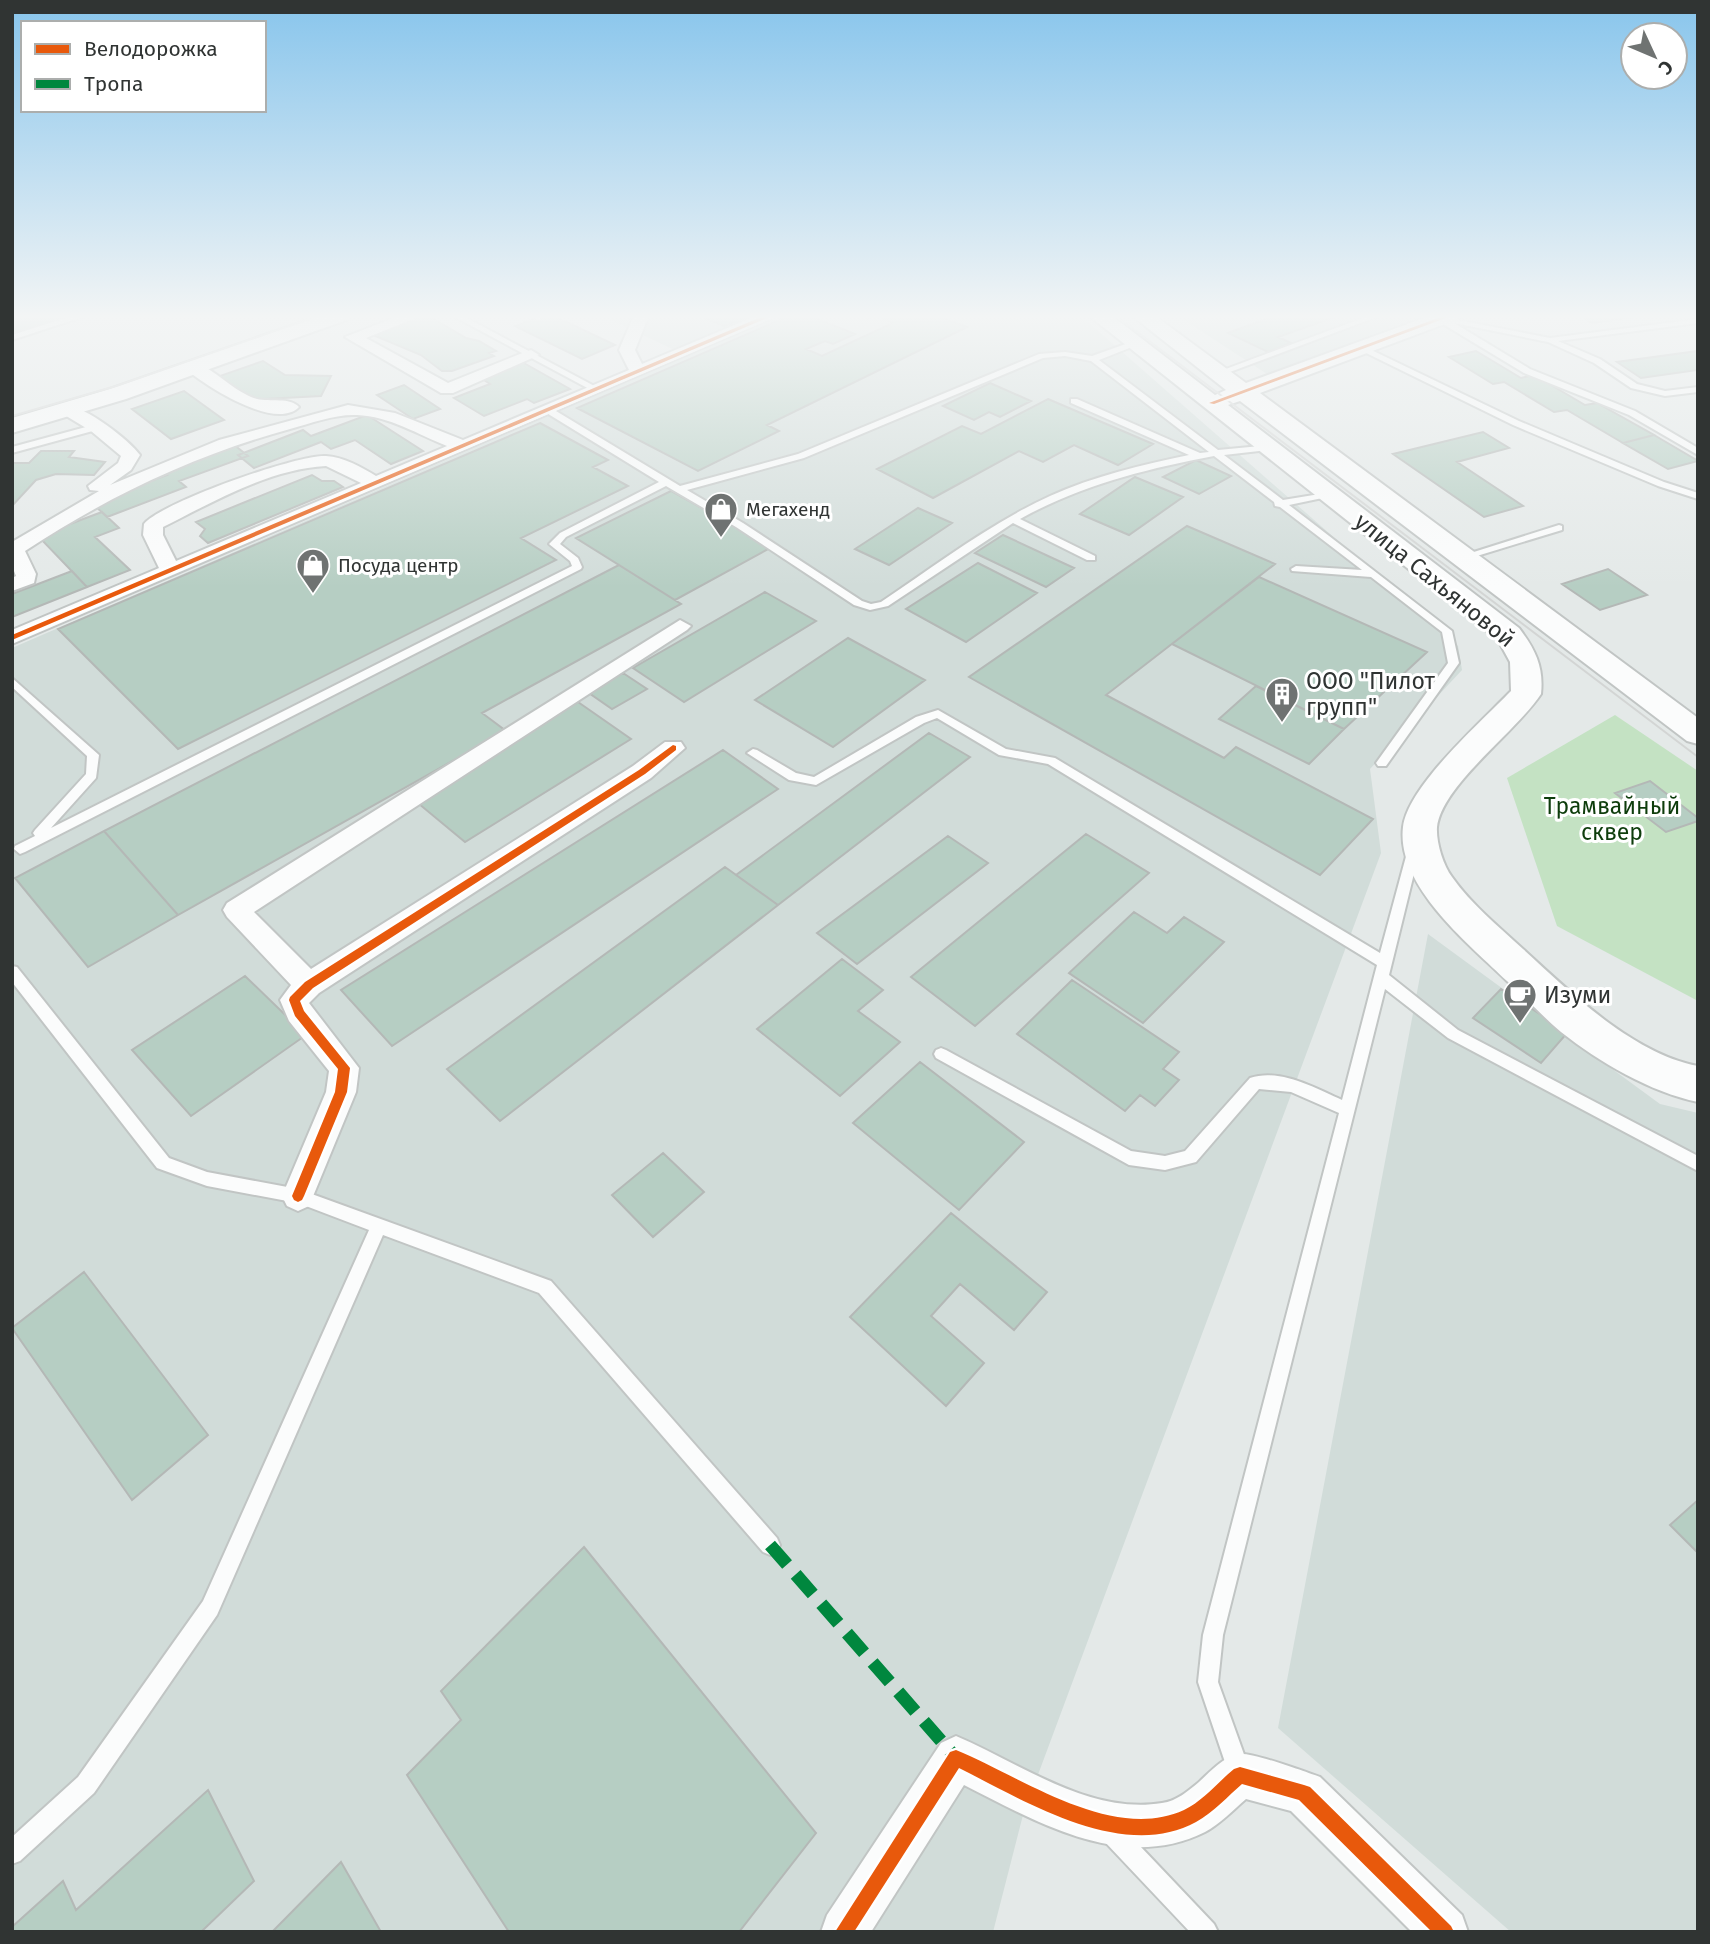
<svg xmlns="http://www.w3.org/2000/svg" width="1710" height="1944" font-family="'Fira Sans',sans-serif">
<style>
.built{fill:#d1dcd9}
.green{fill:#c4e2c3}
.building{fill:#b6cec3;stroke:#b4b8b6;stroke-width:2}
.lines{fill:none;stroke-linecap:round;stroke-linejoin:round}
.lane-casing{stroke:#c1c5c4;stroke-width:4}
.street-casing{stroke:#c1c5c4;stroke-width:4}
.secondary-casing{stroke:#c1c5c4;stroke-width:4}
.primary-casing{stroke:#c1c5c4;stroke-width:4}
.lane{fill:#fbfcfc;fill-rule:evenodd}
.street{fill:#fbfcfc;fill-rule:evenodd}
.secondary{fill:#fbfcfc;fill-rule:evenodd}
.primary{fill:#fbfcfc;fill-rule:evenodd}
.tram{stroke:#d3d5d4;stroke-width:2}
.quiet{stroke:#00873e;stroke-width:13;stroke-dasharray:26 13;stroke-linecap:butt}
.cycleway-casing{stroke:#fff;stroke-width:5}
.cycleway{fill:#e8590c;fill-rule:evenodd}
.labels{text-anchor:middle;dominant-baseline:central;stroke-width:6;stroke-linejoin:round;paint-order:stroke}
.far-poi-label{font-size:19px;fill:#303433;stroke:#fff;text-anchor:start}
.street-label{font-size:23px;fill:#303433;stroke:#fff}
.poi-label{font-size:23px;fill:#303433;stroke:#fff;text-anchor:start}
.park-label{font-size:23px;fill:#0e3d0c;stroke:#fff}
</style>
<rect width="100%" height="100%" fill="#e4e9e8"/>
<path class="built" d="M601 315H1080L1458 646 1462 670 1370 769 1381 853 1023 1815 993 1932H12V648L687 356Z
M1182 315H1424L1267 374 1178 316Z
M1428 934 1660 1104 1698 1113V1932H1511L1278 1728Z"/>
<path class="green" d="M1615 715 1698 771V1001L1557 926 1507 778Z"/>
<path class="building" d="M18 315H74L75 316 12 335V317Z
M544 315H552L615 345 582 359 515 326Z
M716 315 730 317 758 315 724 326 707 319Z
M791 315H808L855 334 833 344 825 341 806 349 822 356 893 323 885 319 894 315H935L967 327 767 425 779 431 698 471 577 408Z
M1278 315H1340L1278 337 1291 343 1268 352 1228 333Z
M1579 315H1648L1592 323Z
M417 316 432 318 466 338 479 341 496 351 489 353 494 356 452 371H442L421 355 373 335 381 333 377 331Z
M1476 351 1521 378 1534 375 1585 405 1597 403 1654 435 1623 443 1567 410 1554 412 1504 382 1493 384 1449 357Z
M1698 351V370L1641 378 1617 362Z
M263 361 285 375 331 376 321 396 245 400 217 377Z
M522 362 570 389 534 403 527 399 484 416 454 398 490 384 481 378Z
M990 383 1031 401 1000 417 989 412 974 420 943 406Z
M404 385 440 409 413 419 377 395Z
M184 391 224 420 171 439 132 409Z
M1048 399 1153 444 1118 465 1074 445 1043 462 1019 451 933 498 877 469 962 426 981 434Z
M367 415 423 451 391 464 355 440 331 449 321 442 254 468 238 455 303 430 311 436Z
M540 423 608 460 593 467 628 486 521 538 556 560 178 749 58 629Z
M1483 432 1509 448 1457 462 1523 506 1484 517 1393 454Z
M1654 435 1698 461 1668 469 1623 443Z
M233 444 248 456 179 481 186 487 107 517 92 503 167 475 162 471Z
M41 451H74L69 457 105 462 94 475 56 474 36 480 12 506V463H29Z
M1196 460 1231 476 1199 494 1163 477Z
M312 475 322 481H334L343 487 208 543 200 536 205 529 196 522Z
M1135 477 1183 497 1129 535 1080 514Z
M671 491 772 547 675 600 576 538Z
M918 508 952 523 889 565 855 549Z
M102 512 119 528 95 537 130 570 87 587 38 536Z
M1187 526 1275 564 1106 695 1224 758 1236 747 1373 819 1320 875 969 677Z
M1003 535 1074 568 1046 587 975 553Z
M978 563 1037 593 966 642 906 609Z
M619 565 681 604 482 713 506 731 178 915 104 831Z
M1608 569 1647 595 1600 610 1562 584Z
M72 571 87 587 12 617V594Z
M1259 577 1427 652 1344 729 1172 644Z
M765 592 816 621 684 702 633 668Z
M848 638 925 680 833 747 755 700Z
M623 673 647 689 612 709 589 693Z
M1256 686 1344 729 1309 764 1219 719Z
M578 702 631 739 465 842 413 799Z
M929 733 970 757 778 905 736 875Z
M723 750 778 789 392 1046 341 990Z
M1650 781 1698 818V821L1666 832 1615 793Z
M104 831 178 915 88 967 15 878Z
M1086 834 1149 873 975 1026 911 977Z
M948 836 988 863 857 964 817 933Z
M725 867 778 905 500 1121 447 1069Z
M1134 912 1167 933 1184 917 1224 942 1143 1023 1069 973Z
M842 959 883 990 858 1011 900 1042 840 1096 757 1029Z
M245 976 306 1035 191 1116 132 1050Z
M1072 980 1179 1052 1163 1069 1179 1080 1155 1106 1140 1095 1125 1111 1017 1034Z
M1501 989 1568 1032 1541 1063 1473 1018Z
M920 1062 1024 1142 959 1210 853 1123Z
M663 1153 704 1192 653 1237 612 1195Z
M951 1213 1047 1292 1014 1330 960 1284 931 1316 984 1363 946 1406 850 1317Z
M84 1272 208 1435 132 1500 12 1328Z
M1698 1500V1553L1670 1525Z
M584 1547 816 1833 739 1932H509L407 1775 461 1720 441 1691Z
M208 1790 254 1881 201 1932H12V1927L63 1881 76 1910Z
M341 1862 381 1932H272Z"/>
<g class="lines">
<defs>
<path id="lane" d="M75 315 82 317 12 340V335Z
M451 315H461L600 389 593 391Z
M864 315H873L867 318Z
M1371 315H1382L1222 375 1215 373Z
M1441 317 1449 321 1453 319 1550 338 1698 319V323L1558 341 1600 359 1637 384 1665 391 1698 387V392L1665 396 1631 388 1594 363 1548 342 1454 323 1530 369 1635 411 1698 448V455L1629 415 1524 373 1438 321V317Z
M1134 341 1138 343 1137 345 1099 360 1218 450 1271 445 1272 447 1268 450 1224 455 1283 500 1332 492V496L1289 505 1452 631 1459 663 1386 766H1378L1376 763 1448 663 1442 632 1371 577 1292 571 1291 569 1296 566 1362 570 1280 507 1275 506 1274 502 1214 456C1146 469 1081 485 1020 519L1095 556V560H1087L1013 523 888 606 870 610 854 605 736 527 666 486 566 537 560 544 578 558 582 567 581 569 25 852 20 854 14 849 15 846 35 836 33 833 35 830 86 774 87 756 12 687V678L99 755 96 778 51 828 572 566 570 561 549 544 560 533 659 482 545 412V408H551L680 486 798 454 1039 354 1065 352 1092 356ZM1065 356 1091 361 1209 452 1200 453 1077 399H1071V403L1189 455C1142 465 1094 476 1050 496 989 524 936 565 881 602L871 604 862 601 743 523 687 490 804 458 1043 358Z
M1363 346 1519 421 1664 482 1698 493V499L1658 486 1513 425 1360 350V346Z
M97 424 101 427 100 429 12 453V447Z
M1559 525 1562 526V530L1467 559 1458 557Z
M938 710 1006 749 1055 758 1380 953 1408 849 1414 844 1419 846 1420 849 1389 975 1458 1030 1698 1156V1171L1448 1038 1385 989 1223 1635 1218 1682 1251 1774 1248 1782 1240 1785 1232 1782 1229 1774 1198 1682 1203 1635 1339 1113 1291 1092 1259 1089 1196 1162 1165 1170 1129 1165 936 1058 934 1054 936 1050 941 1048 946 1050 1131 1151 1165 1156 1185 1151 1250 1078C1280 1068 1315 1088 1342 1100L1377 965 1048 764 999 755 937 718 924 723 816 785 789 780 747 753 753 749 757 750 796 773 814 777 916 717Z
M12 966 17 967 169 1158 207 1172 298 1189 551 1281 777 1538 780 1545 777 1552 770 1555 763 1552 539 1293 383 1235 217 1615 94 1793 20 1861 12 1864V1837L78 1777 203 1601 369 1230 298 1203 207 1186 157 1168 12 982Z
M1113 1823 1121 1826 1214 1924 1218 1932H1190L1105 1842 1102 1834 1105 1826Z"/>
<path id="street" d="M401 315H423L366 338 448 383 525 352 531 350 539 355 453 393H441L345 337Z
M529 315H546L538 320Z
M634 315H649L635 350 642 364 758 315H779L12 644V630L159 568 143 535 144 524C160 503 298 454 326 456 344 457 361 467 376 476L447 446C419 435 389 416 357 415 335 414 312 423 290 429 195 455 107 497 25 551L36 574 34 583 12 591V578L16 576 12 566V542L99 491 90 490 88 486 118 463 121 456 91 431 63 414 61 410 63 406C81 402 129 440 140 455L131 470 110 485 219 440 348 405 395 413 463 440 629 370 619 350ZM326 466 361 483 176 561 163 535V527C213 502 269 469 326 466Z
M194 363C215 368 233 392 257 399 270 402 290 397 299 407 276 431 208 387 188 371L186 368Z
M680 620 691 626 687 630 254 912 311 969 633 766 665 742H681L685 748 651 778 319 993 309 1003 359 1068 356 1092 309 1206 298 1211 287 1206 282 1196 326 1092 329 1071 289 1021 280 1000 291 985 227 917 223 910 227 903Z
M956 1736C1020 1763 1089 1815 1162 1803 1177 1801 1188 1791 1199 1782 1210 1772 1222 1758 1238 1754 1249 1751 1306 1772 1320 1777L1462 1915 1468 1932H1412L1291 1811 1246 1799C1233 1810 1220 1824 1205 1832 1123 1873 1037 1822 964 1785L871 1932H821L827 1915 941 1743Z"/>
<path id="secondary" d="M1088 315H1111L1215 395 1226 390 1131 315H1154L1246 383 1432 315H1461L1458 319 1260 393 1698 718V744L1687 741 1240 401 1228 405 1519 628C1535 649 1544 667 1541 694 1517 731 1442 785 1437 827 1436 842 1443 865 1452 877 1471 904 1498 926 1523 949 1570 992 1633 1054 1698 1066V1102C1650 1092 1599 1062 1561 1032 1542 1016 1525 997 1507 981 1469 944 1396 886 1403 827 1408 786 1481 722 1511 691L1510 662 1498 640Z"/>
<path id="primary" d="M322 315H352L349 319 126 399 12 433V418L110 389Z"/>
</defs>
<use href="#lane" class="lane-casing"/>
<use href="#street" class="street-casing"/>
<use href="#secondary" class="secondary-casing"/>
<use href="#primary" class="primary-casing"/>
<use href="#lane" class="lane"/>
<use href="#street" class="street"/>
<use href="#secondary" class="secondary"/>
<use href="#primary" class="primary"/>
<path class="tram" d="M1115 315 1698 757
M12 416 116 386 321 315"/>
<path class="quiet" d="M770 1545 956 1758"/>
<defs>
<path id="cycleway" d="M766 315H774L12 640V635Z
M1446 315H1454L1214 404 1209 403Z
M673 745 676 746V750L645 774 313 988 300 1001 304 1011 350 1068 347 1092 304 1196 302 1200 298 1202 294 1200 292 1196 335 1092 338 1069 295 1016 289 1000 290 997 305 982 639 770Z
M956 1750C1020 1776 1112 1843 1184 1810 1203 1801 1218 1782 1234 1769L1240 1767 1304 1785 1310 1787 1451 1926 1454 1932H1432L1299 1800 1242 1784C1228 1796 1214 1812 1196 1822 1123 1862 1025 1801 959 1768L854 1932H835L950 1752Z"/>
</defs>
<use href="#cycleway" class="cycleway-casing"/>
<use href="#cycleway" class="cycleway"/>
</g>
<linearGradient id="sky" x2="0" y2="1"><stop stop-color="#88c5ec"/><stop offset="0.54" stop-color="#f3f5f5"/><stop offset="1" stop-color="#f3f5f5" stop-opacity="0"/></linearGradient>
<rect width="1710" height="587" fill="url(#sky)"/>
<defs>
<symbol id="shop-pin" viewBox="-11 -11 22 30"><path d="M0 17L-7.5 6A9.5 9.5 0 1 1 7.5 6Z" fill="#6f7372" stroke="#fff"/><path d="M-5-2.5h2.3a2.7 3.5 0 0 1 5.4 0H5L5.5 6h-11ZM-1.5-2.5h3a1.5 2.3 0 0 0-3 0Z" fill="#fff"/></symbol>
<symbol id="building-pin" viewBox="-11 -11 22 30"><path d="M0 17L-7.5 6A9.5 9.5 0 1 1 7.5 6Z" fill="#6f7372" stroke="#fff"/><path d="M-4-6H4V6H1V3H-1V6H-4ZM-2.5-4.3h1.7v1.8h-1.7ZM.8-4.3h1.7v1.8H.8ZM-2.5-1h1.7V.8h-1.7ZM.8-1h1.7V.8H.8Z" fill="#fff"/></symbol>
<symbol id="cafe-pin" viewBox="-11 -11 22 30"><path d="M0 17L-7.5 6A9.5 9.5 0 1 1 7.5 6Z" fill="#6f7372" stroke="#fff"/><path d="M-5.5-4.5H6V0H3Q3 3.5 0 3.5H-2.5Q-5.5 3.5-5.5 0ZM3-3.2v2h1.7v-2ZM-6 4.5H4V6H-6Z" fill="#fff"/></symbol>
</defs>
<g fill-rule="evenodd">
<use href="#shop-pin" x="702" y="490" width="38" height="52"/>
<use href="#shop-pin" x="294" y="546" width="38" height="52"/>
<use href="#building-pin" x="1263" y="675" width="38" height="52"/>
<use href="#cafe-pin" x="1501" y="976" width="38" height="52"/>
</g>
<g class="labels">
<g class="far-poi-label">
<text x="746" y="509">Мегахенд</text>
<text x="338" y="565">Посуда центр</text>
</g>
<g class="street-label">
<text transform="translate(1435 580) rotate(39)">улица Сахьяновой</text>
</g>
<g class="poi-label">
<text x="1306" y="681">ООО "Пилот<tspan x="1306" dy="26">групп"</tspan></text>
<text x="1544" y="995">Изуми</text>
</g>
<g class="park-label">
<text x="1612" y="806">Трамвайный<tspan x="1612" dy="26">сквер</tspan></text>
</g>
</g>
<rect width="1710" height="1944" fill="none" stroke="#303433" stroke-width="28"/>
<rect x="21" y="21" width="245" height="91" fill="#ffffff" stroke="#acaead" stroke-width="2"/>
<rect x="35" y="44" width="35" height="10" fill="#e8590c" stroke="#acaead" stroke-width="2"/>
<text x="84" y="56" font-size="21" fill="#303433">Велодорожка</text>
<rect x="35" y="79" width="35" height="10" fill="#00873e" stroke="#acaead" stroke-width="2"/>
<text x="84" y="91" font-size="21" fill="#303433">Тропа</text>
<g transform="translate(1654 56) rotate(134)"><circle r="33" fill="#ffffff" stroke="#acaead" stroke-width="2"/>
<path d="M0-5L12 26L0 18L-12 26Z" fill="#6f7372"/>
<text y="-10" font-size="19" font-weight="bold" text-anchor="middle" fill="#303433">С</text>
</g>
</svg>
